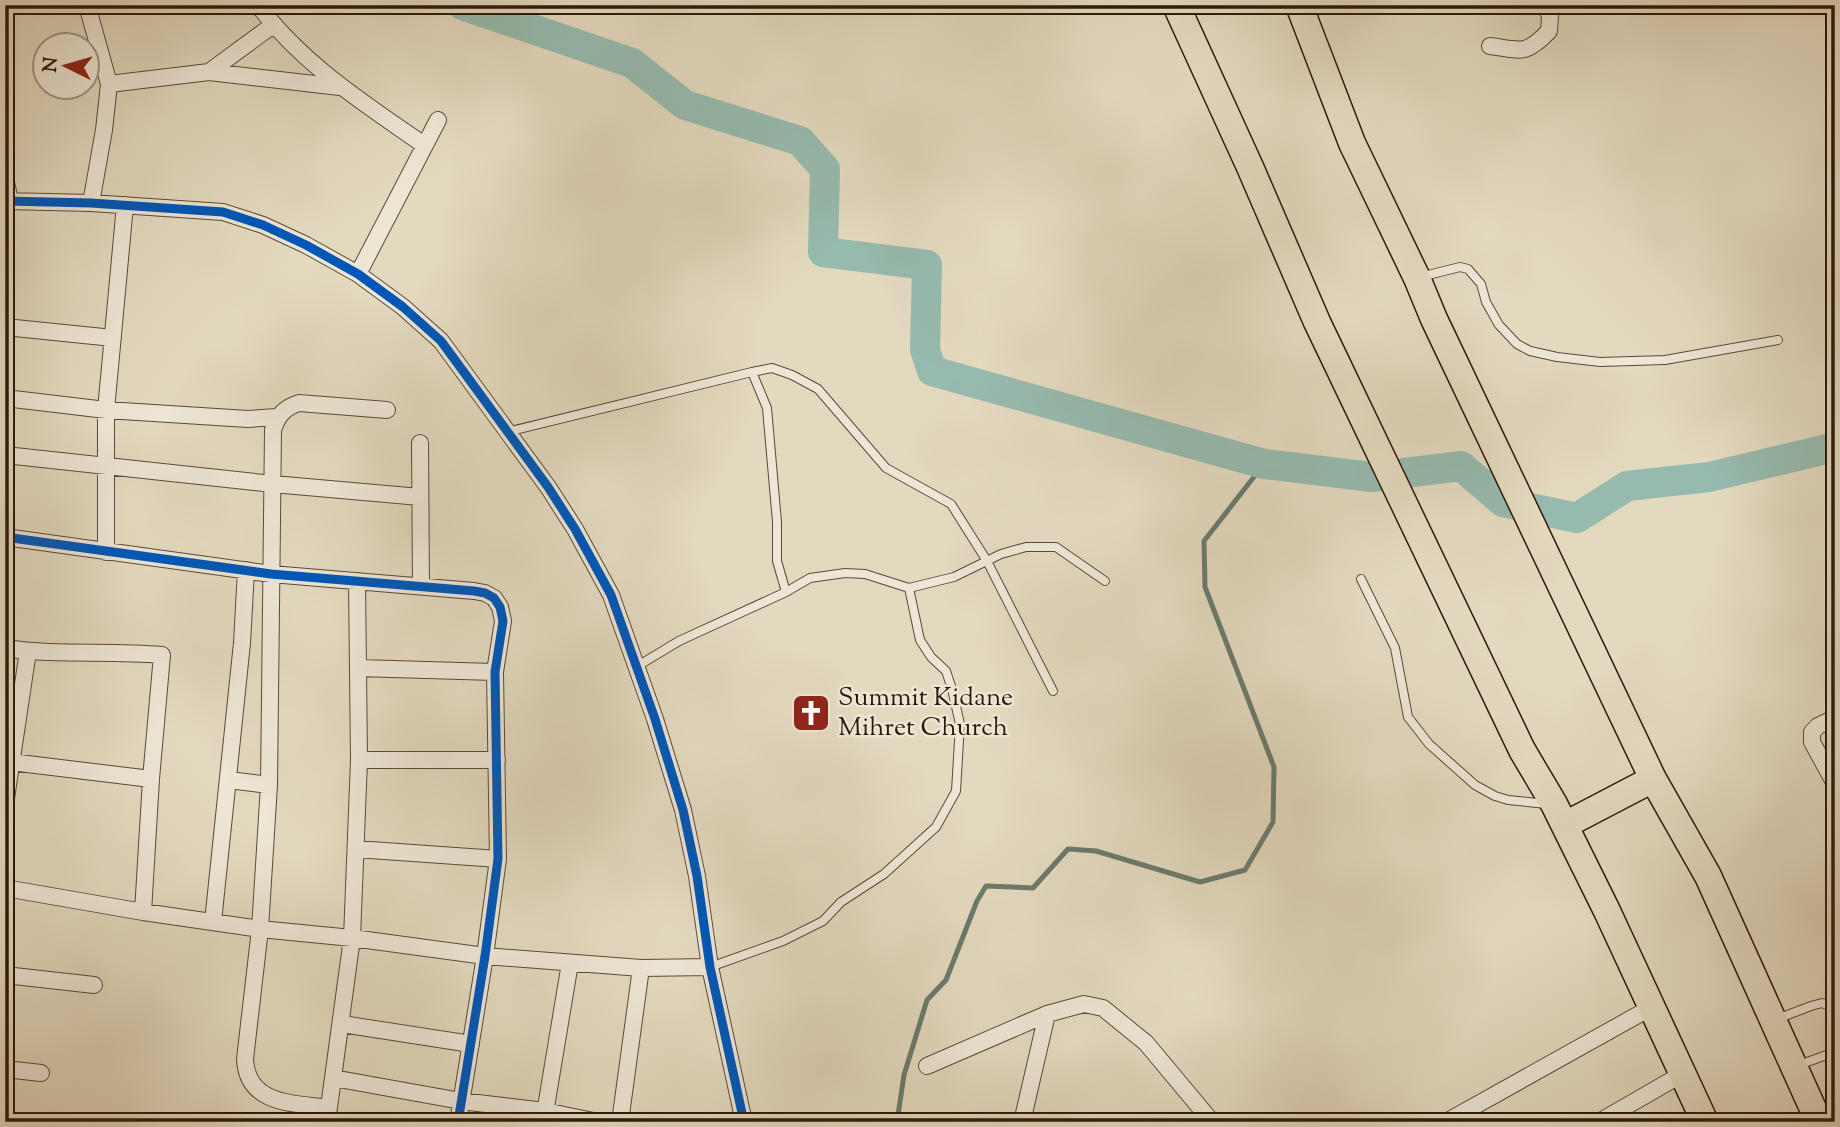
<svg xmlns="http://www.w3.org/2000/svg" width="1840" height="1127" font-family="'Sorts Mill Goudy',serif">
<style>
.lines{fill:none;stroke-linecap:round;stroke-linejoin:round}
.stream{stroke:#6c7a6d;stroke-width:5}
.river{stroke:#96baae;stroke-width:30}
.service-casing{stroke:#5a4939;stroke-width:10}
.minor-casing{stroke:#5a4939;stroke-width:18}
.trunk-casing{stroke:#2c190c;stroke-width:29}
.service{stroke:#ede6d5;stroke-width:8}
.minor{stroke:#ede6d5;stroke-width:16}
.trunk{stroke:#e3d9bf;stroke-width:26}
.cycleway-casing{stroke:#ede6d5;stroke-width:13}
.cycleway{stroke:#0057b8;stroke-width:9}
.labels{text-anchor:middle;dominant-baseline:central;stroke-width:5;stroke-linejoin:round;paint-order:stroke}
.poi-label{font-size:26px;fill:#2c190c;stroke:#ede6d5;text-anchor:start}
</style>
<rect width="100%" height="100%" fill="#e3d9bf"/>
<filter id="stains"><feTurbulence type="fractalNoise" baseFrequency=".00286" numOctaves="4"/><feColorMatrix values="0 0 0 0 .2 0 0 0 0 .09 0 0 0 0 .02 0 0 0 .5 -.17"/></filter>
<radialGradient id="worn" r=".72"><stop offset=".6" stop-color="#630" stop-opacity="0"/><stop offset="1" stop-color="#630" stop-opacity=".3"/></radialGradient>
<g class="lines">
<path class="stream" d="M897 1122 904 1075 927 1000 946 980 977 901 986 886 1033 888 1068 849 1096 851 1200 882 1245 870 1273 822 1274 767 1205 587 1204 541 1264 464"/>
<path class="river" d="M462 5 632 63 685 105 800 141 825 169 823 252 927 265 925 350 932 371 1264 464 1372 477 1461 466 1503 502 1577 518 1627 486 1709 477 1835 447"/>
<defs>
<path id="service" d="M1420 277 1460 267 1468 269 1481 284 1486 302 1499 325 1517 344 1530 351 1557 357 1600 362 1665 360 1778 340
M752 372 772 368 792 375 818 389 886 468 951 504 987 561 1053 691
M507 432 752 372 767 408 777 522V561L786 592
M1361 579 1395 648 1408 717 1429 744 1475 785 1495 796 1508 800 1547 804
M636 667 679 641 786 592 810 578 845 573 865 574 909 588 954 577 1001 554 1026 547H1056L1105 581
M710 967 783 941 823 921 841 902 884 874 936 827 956 791 960 724 952 689 946 671 931 657 920 640 909 588
M1777 1019 1811 1006 1822 1003 1829 1006 1835 1024
M1796 1066 1835 1052"/>
<path id="minor" d="M87 5 109 84
M258 5C302 64 365 104 424 145
M1490 46C1521 50 1525 56 1549 31L1550 16 1545 5
M209 72 340 87
M5 178 10 201
M5 201 91 203 223 212 263 225 306 245 358 274 403 307 441 341 548 487 575 529 611 595 655 719 683 810 697 876 710 967 744 1122
M91 203 104 130 109 84 209 72 273 25
M358 274 438 120
M5 327 113 338
M5 398 106 410 248 419 277 417
M420 443 421 585
M5 455 273 484 420 497
M5 537 271 574 474 591 485 593 494 598 500 607 503 621 495 672 498 859 485 956 458 1122
M106 552V410L125 205
M5 648C57 656 110 650 162 655L151 779 143 912
M358 668 495 672
M1835 718 1818 726 1812 732V742L1835 784
M359 760H497
M11 762 151 779
M229 780 269 785
M5 805 28 651
M356 849 498 859
M5 888 143 912 260 929 352 938 485 956 641 968 710 967
M213 922 242 643 246 570
M5 975 94 985
M342 1024 471 1044
M927 1066 1047 1014 1084 1004 1103 1008 1146 1043 1212 1122
M5 1069 41 1073
M333 1078 461 1101 545 1111 598 1122
M329 1108C293 1103 247 1105 245 1059L260 929 269 785 273 430C278 415 284 408 299 403L387 410
M544 1119 570 963
M327 1122 352 938 359 760 357 581
M620 1122 641 968
M1022 1122 1047 1014
M1446 1122 1652 1007
M1599 1122 1684 1073"/>
<path id="trunk" d="M1176 5 1250 167 1317 322 1522 750 1554 804 1607 911 1705 1122
M1299 5 1352 143 1417 278 1434 319 1653 779 1708 876 1819 1122
M1565 825 1653 779"/>
</defs>
<use href="#service" class="service-casing"/>
<use href="#minor" class="minor-casing"/>
<use href="#trunk" class="trunk-casing"/>
<use href="#service" class="service"/>
<use href="#minor" class="minor"/>
<use href="#trunk" class="trunk"/>
<defs>
<path id="cycleway" d="M5 201 91 203 223 212 263 225 306 245 358 274 403 307 441 341 548 487 575 529 611 595 655 719 683 810 697 876 710 967 744 1122
M5 537 271 574 474 591 485 593 494 598 500 607 503 621 495 672 498 859 485 956 458 1122"/>
</defs>
<use href="#cycleway" class="cycleway-casing"/>
<use href="#cycleway" class="cycleway"/>
</g>
<defs>
<symbol id="church-square" viewBox="-11 -11 22 22"><rect x="-9" y="-9" width="18" height="18" rx="4" fill="#8f2418" stroke="#ede6d5"/><path d="M-1.2-6h2.4v3.5h3.3v2.4h-3.3V6h-2.4V-.1h-3.3v-2.4h3.3Z" fill="#fff"/></symbol>
</defs>
<g fill-rule="evenodd">
<use href="#church-square" x="789" y="691" width="44" height="44"/>
</g>
<g class="labels">
<g class="poi-label">
<text x="838" y="698">Summit Kidane<tspan x="838" dy="30">Mihret Church</tspan></text>
</g>
</g>
<rect width="1840" height="1127" fill="none" stroke="#e3d9bf" stroke-width="28"/>
<rect x="7" y="7" width="1826" height="1113" fill="none" stroke="#2c190c" stroke-width="3.5"/>
<rect x="14" y="14" width="1812" height="1099" fill="none" stroke="#2c190c" stroke-width="2"/>
<g transform="translate(66 66) rotate(275)"><circle r="33" fill="#ede6d5" stroke="#a09485" stroke-width="2"/>
<path d="M0-5L12 26L0 18L-12 26Z" fill="#8f2418"/>
<text y="-10" font-size="19" font-weight="bold" text-anchor="middle" fill="#2c190c">N</text>
</g>
<rect width="100%" height="100%" filter="url(#stains)"/>
<rect width="100%" height="100%" fill="url(#worn)"/>
</svg>
